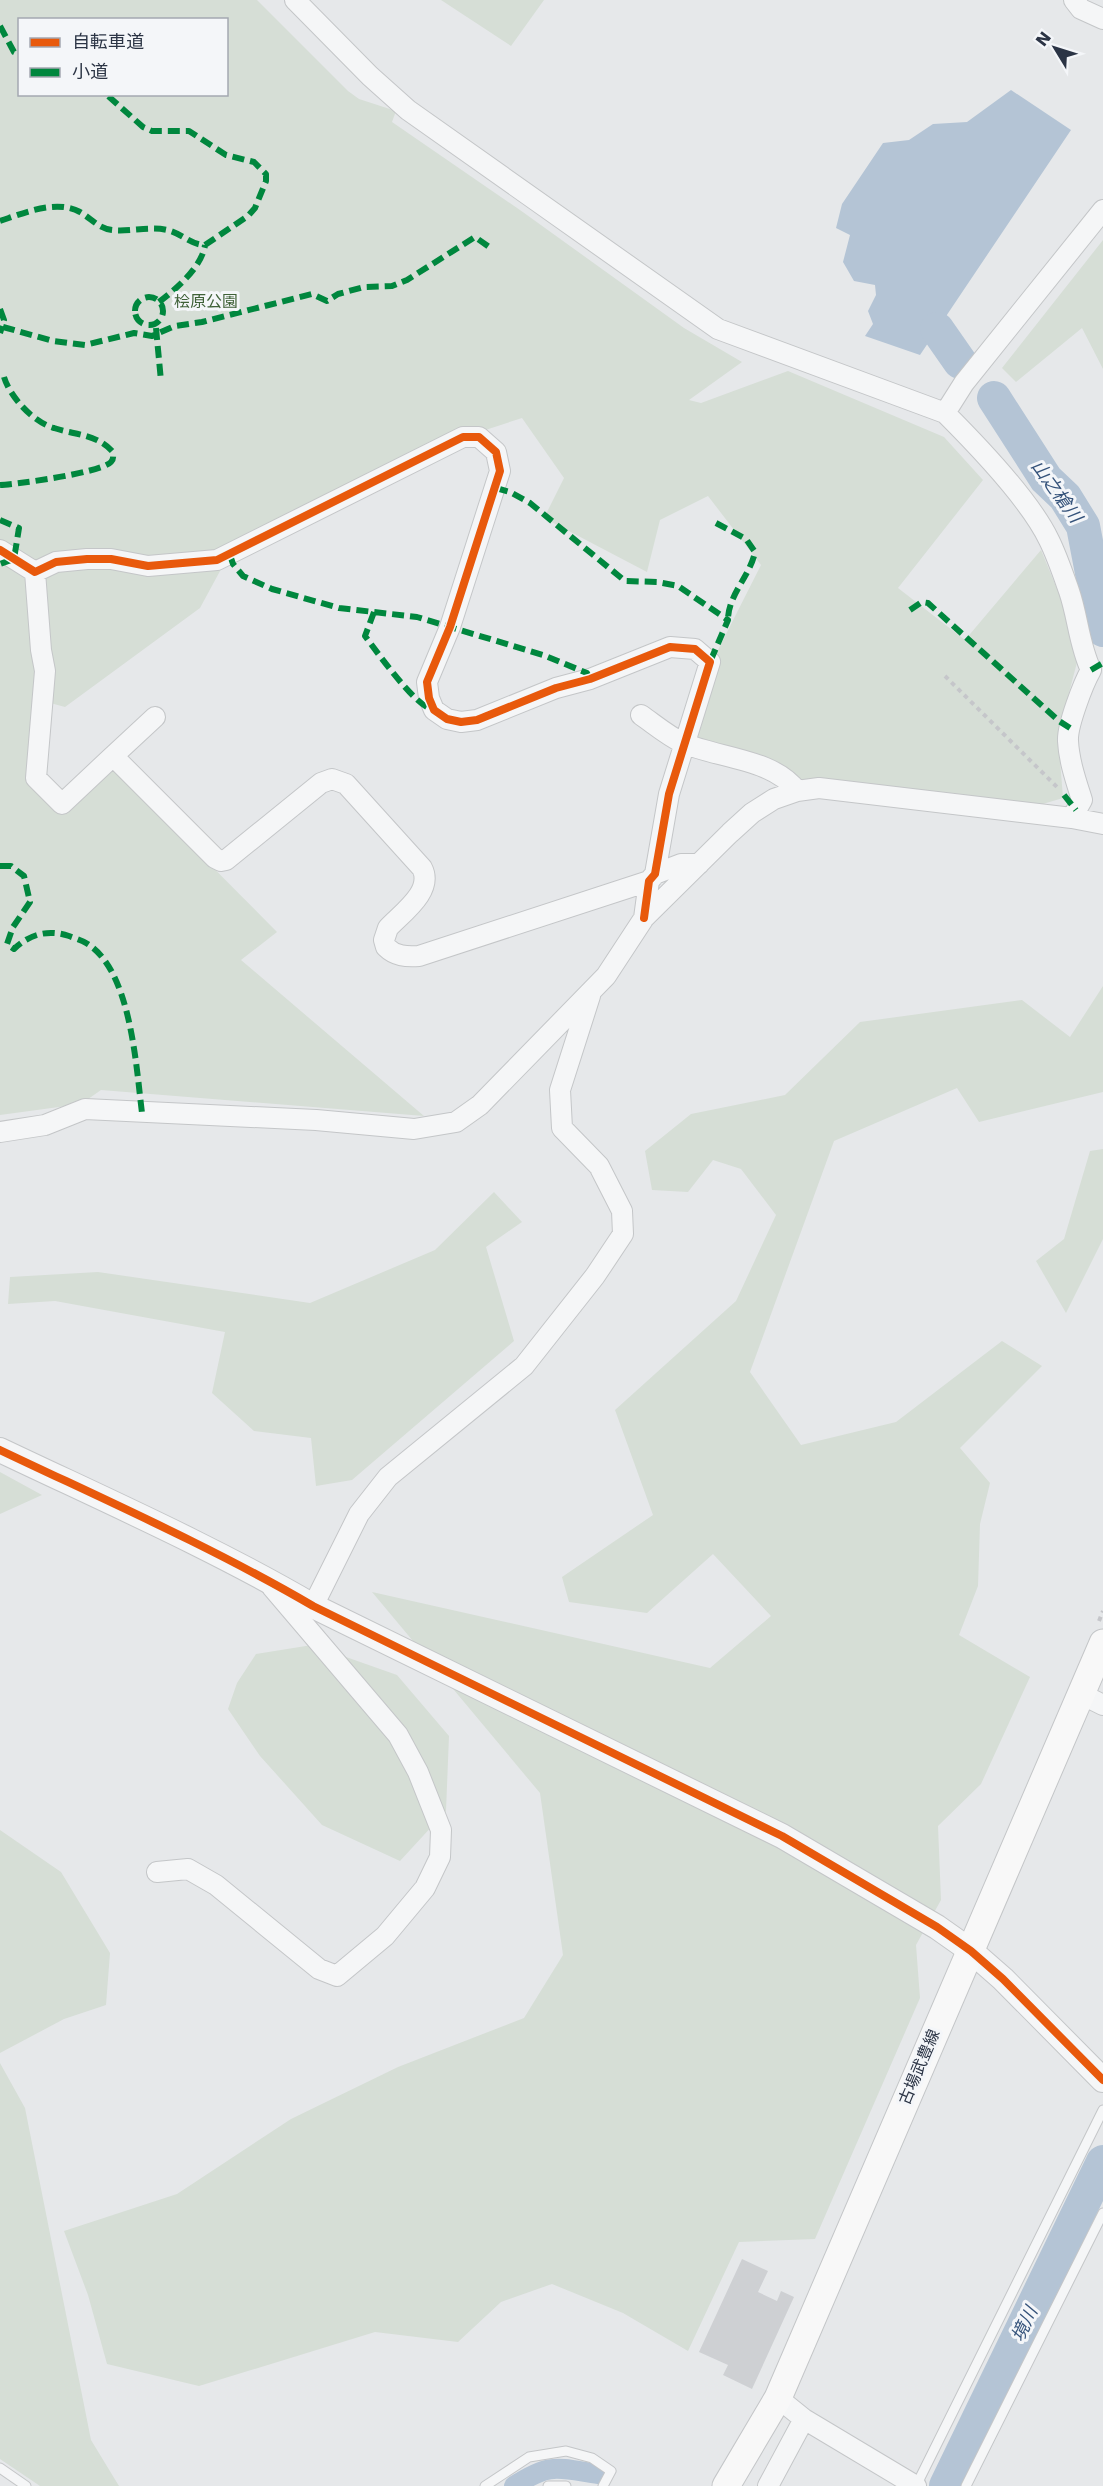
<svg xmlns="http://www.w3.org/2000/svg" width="1103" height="2486" font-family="'DejaVu Sans','Noto Sans JP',sans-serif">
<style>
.green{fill:#d6ded6;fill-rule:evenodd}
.water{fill:#b4c4d5}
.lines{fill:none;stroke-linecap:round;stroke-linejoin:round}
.canal{stroke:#b4c4d5;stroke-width:20}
.river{stroke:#b4c4d5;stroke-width:34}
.building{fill:#ced0d3}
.service-casing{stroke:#c4c6c8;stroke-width:11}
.minor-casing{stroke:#c4c6c8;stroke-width:22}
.tertiary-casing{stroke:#c4c6c8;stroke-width:26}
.secondary-casing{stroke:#c4c6c8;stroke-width:29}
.path{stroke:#c5c6ca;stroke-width:4;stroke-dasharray:4.5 4.5;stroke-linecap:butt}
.service{stroke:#f5f6f7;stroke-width:9}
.minor{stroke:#f5f6f7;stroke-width:20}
.tertiary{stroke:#f5f6f7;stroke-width:24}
.secondary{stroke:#f8f8f8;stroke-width:27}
.quiet{stroke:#00873e;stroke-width:6;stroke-dasharray:12 6;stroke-linecap:butt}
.cycleway-casing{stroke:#f4f6f9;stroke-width:11}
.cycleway{stroke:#e8590c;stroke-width:8}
.labels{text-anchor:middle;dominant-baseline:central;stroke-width:6;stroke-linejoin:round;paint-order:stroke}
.park-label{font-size:16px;fill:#3f6138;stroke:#f4f6f9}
.street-label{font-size:16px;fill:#2b3445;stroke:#f4f6f9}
.water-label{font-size:18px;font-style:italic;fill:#34527a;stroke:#f4f6f9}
</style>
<rect width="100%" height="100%" fill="#e6e8ea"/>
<path class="green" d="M0 0H257L348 91 359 99 396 111 392 122 520 210 684 328 742 362 689 400 701 403 788 371 944 437 983 480 898 588 965 640 1041 550 1081 647 1058 735 1063 798 1026 809 793 788 678 729 761 565 708 496 660 520 647 572 544 518 564 478 522 418 427 449 233 547 200 608 65 707 43 701 36 778 62 804 114 768 277 932 241 960 424 1116 101 1090 81 1104 0 1115ZM20 20H226V94H20Z
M441 0H544L511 46Z
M1103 240V369L1082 328 1016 382 1002 368Z
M1103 986V1092L979 1122 957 1088 834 1141 750 1372 801 1445 896 1422 1002 1341 1042 1366 960 1448 990 1483 980 1524 978 1586 959 1635 1030 1677 981 1784 938 1826 941 1900 916 1945 920 1998 815 2239 739 2242 688 2351 623 2313 552 2284 501 2302 458 2342 375 2332 199 2386 107 2364 88 2295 64 2231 177 2194 291 2119 398 2067 524 2018 563 1955 540 1793 372 1592 710 1668 771 1616 713 1554 647 1613 569 1602 562 1577 653 1515 615 1410 736 1301 776 1215 741 1169 713 1160 688 1192 652 1190 645 1151 691 1114 785 1095 860 1022 1022 1000 1070 1037Z
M1103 1149V1239L1066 1313 1036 1261 1064 1239 1090 1151Z
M494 1192 522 1222 486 1247 514 1341 352 1480 316 1486 311 1438 254 1431 212 1393 225 1332 55 1301 8 1304 10 1277 98 1272 310 1303 435 1250Z
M0 1472 42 1495 0 1514Z
M312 1645 397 1675 449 1736 446 1811 400 1861 322 1825 260 1756 228 1709 237 1683 256 1654Z
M0 1830 61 1872 110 1953 106 2005 64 2019 0 2053Z
M0 2063 25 2108 91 2440 119 2486H40L0 2459Z"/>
<path class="water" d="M1011 90 1071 130 920 355 865 336 873 324 868 311 876 295 875 285 854 281 843 262 850 235 836 228 842 204 883 143 909 140 933 124 967 122Z"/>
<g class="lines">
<path class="canal" d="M514 2486C551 2462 557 2468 599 2474"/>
<path class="river" d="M937 329 960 362
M994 398 1046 479 1065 497 1083 526 1103 630
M946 2486 1103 2162"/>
</g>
<path class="building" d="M742 2259 768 2271 758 2292 777 2301 781 2291 794 2297 752 2389 723 2375 728 2365 699 2352Z"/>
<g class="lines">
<defs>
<path id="service" d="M0 2468 26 2486
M485 2486 529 2457 566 2451 592 2458 611 2471 603 2486
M548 2486H566
M916 2486 1103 2110
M966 2486 1103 2213"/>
<path id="minor" d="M295 0 370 76 408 110 718 329 945 413C977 445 1030 500 1049 540 1057 556 1063 574 1069 591 1078 617 1079 645 1091 670 1083 684 1067 726 1068 741 1069 761 1076 781 1082 800L1072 818
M1074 0 1081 9 1103 19
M945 413 964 383 1103 210
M0 550 35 572 56 562 87 559H111L148 566 217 560 463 437H479L496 452 500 471 450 627 427 682 429 698 434 710 447 719 461 722 477 720 556 688 590 679 670 647 695 649 710 662 669 794 655 874 649 881 644 918
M35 572 41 650 45 671 36 778 62 804 113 756
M641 715C654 724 668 736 683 743 718 758 774 759 797 791
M155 717 113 756 215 858 221 861 226 860 321 783 332 779 346 784 422 868C434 891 402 913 388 928L384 940 386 947C395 956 406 957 419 956L649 881
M655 874 681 864H699
M0 1132 45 1125 85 1109 316 1120 414 1129 456 1122 480 1105 606 976 644 918 730 833 752 813 774 799 797 791 819 788 1072 818 1103 824
M313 1606 359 1514 388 1477 524 1366 595 1276 623 1234 622 1211 599 1166 562 1128 560 1090 590 996
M1081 1694 1103 1705
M157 1872 188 1869 216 1885 319 1969 337 1976 385 1936 425 1888 440 1857 441 1830 418 1772 398 1735 272 1587
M778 2398 804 2419 916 2486
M768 2486 804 2419"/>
<path id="tertiary" d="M0 1450C105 1500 212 1547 313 1606L782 1836 937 1927 971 1951 1003 1979 1103 2080"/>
<path id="secondary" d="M726 2486 778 2398 1103 1643"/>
</defs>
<use href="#service" class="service-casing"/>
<use href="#minor" class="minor-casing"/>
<use href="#tertiary" class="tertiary-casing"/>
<use href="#secondary" class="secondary-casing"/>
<path class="path" d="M945 676 1058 788
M1099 1621 1103 1611"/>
<use href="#service" class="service"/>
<use href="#minor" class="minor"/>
<use href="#tertiary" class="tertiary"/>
<use href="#secondary" class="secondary"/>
<path class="quiet" d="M0 26 14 52 20 55
M0 221C24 213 56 199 80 212 92 219 98 228 112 230 130 232 149 226 167 230 181 233 191 245 205 245L248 216 255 208 266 181V174L254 162 226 155 189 131H152L143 127 106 94
M135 311a14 14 0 1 1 28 0a14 14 0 1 1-28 0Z
M159 302C176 289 202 267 205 245
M0 309 4 320 0 333
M3 327 53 341 85 345 134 333 152 336 175 326 202 322 312 294 327 301 338 294 364 287 392 286 407 280 475 237 492 249
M156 328 161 381
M0 485C18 484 100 473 111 462 114 459 113 456 113 452 97 434 75 435 54 428 33 422 10 397 4 377
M496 488 510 492 530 503 625 581 657 582 678 586 728 620 710 662
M0 520 19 528 14 559 0 564
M716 523 746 539 755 552C750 576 728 595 728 620
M230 555 233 564 243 576 272 589 339 608 417 617 543 655 587 673 590 679
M910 610 922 602 928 603 1059 721 1070 728
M374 612 365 636C377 652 414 704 431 709
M1091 670 1103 663
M1064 795 1076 810
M0 866H11L24 876 30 902 13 927 7 944 14 949C30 934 48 929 69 936 74 938 81 940 86 943 131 969 136 1066 142 1113"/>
<defs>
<path id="cycleway" d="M0 550 35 572 56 562 87 559H111L148 566 217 560 463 437H479L496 452 500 471 450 627 427 682 429 698 434 710 447 719 461 722 477 720 556 688 590 679 670 647 695 649 710 662 669 794 655 874 649 881 644 918
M0 1450C105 1500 212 1547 313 1606L782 1836 937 1927 971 1951 1003 1979 1103 2080"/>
</defs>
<use href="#cycleway" class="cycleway-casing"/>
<use href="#cycleway" class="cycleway"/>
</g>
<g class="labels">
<g class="park-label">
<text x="206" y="301">桧原公園</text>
</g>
<g class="street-label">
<text transform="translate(919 2067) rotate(-67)">古場武豊線</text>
</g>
<g class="water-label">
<text transform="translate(1057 491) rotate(54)">山之槍川</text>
<text transform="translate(1024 2324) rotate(-64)">境川</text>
</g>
</g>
<rect x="18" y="18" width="210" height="78" fill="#f4f6f9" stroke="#a4a8b1" stroke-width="1.5"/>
<rect x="30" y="38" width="30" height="9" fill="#e8590c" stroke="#a4a8b1" stroke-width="1.5"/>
<text x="72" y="48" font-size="18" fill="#2b3445">自転車道</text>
<rect x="30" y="68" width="30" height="9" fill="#00873e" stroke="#a4a8b1" stroke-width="1.5"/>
<text x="72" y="78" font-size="18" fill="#2b3445">小道</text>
<g transform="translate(1055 48) rotate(308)" stroke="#f4f6f9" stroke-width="4.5" paint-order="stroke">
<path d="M0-4.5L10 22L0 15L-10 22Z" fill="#2b3445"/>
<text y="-9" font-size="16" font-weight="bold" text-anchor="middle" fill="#2b3445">N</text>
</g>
</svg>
